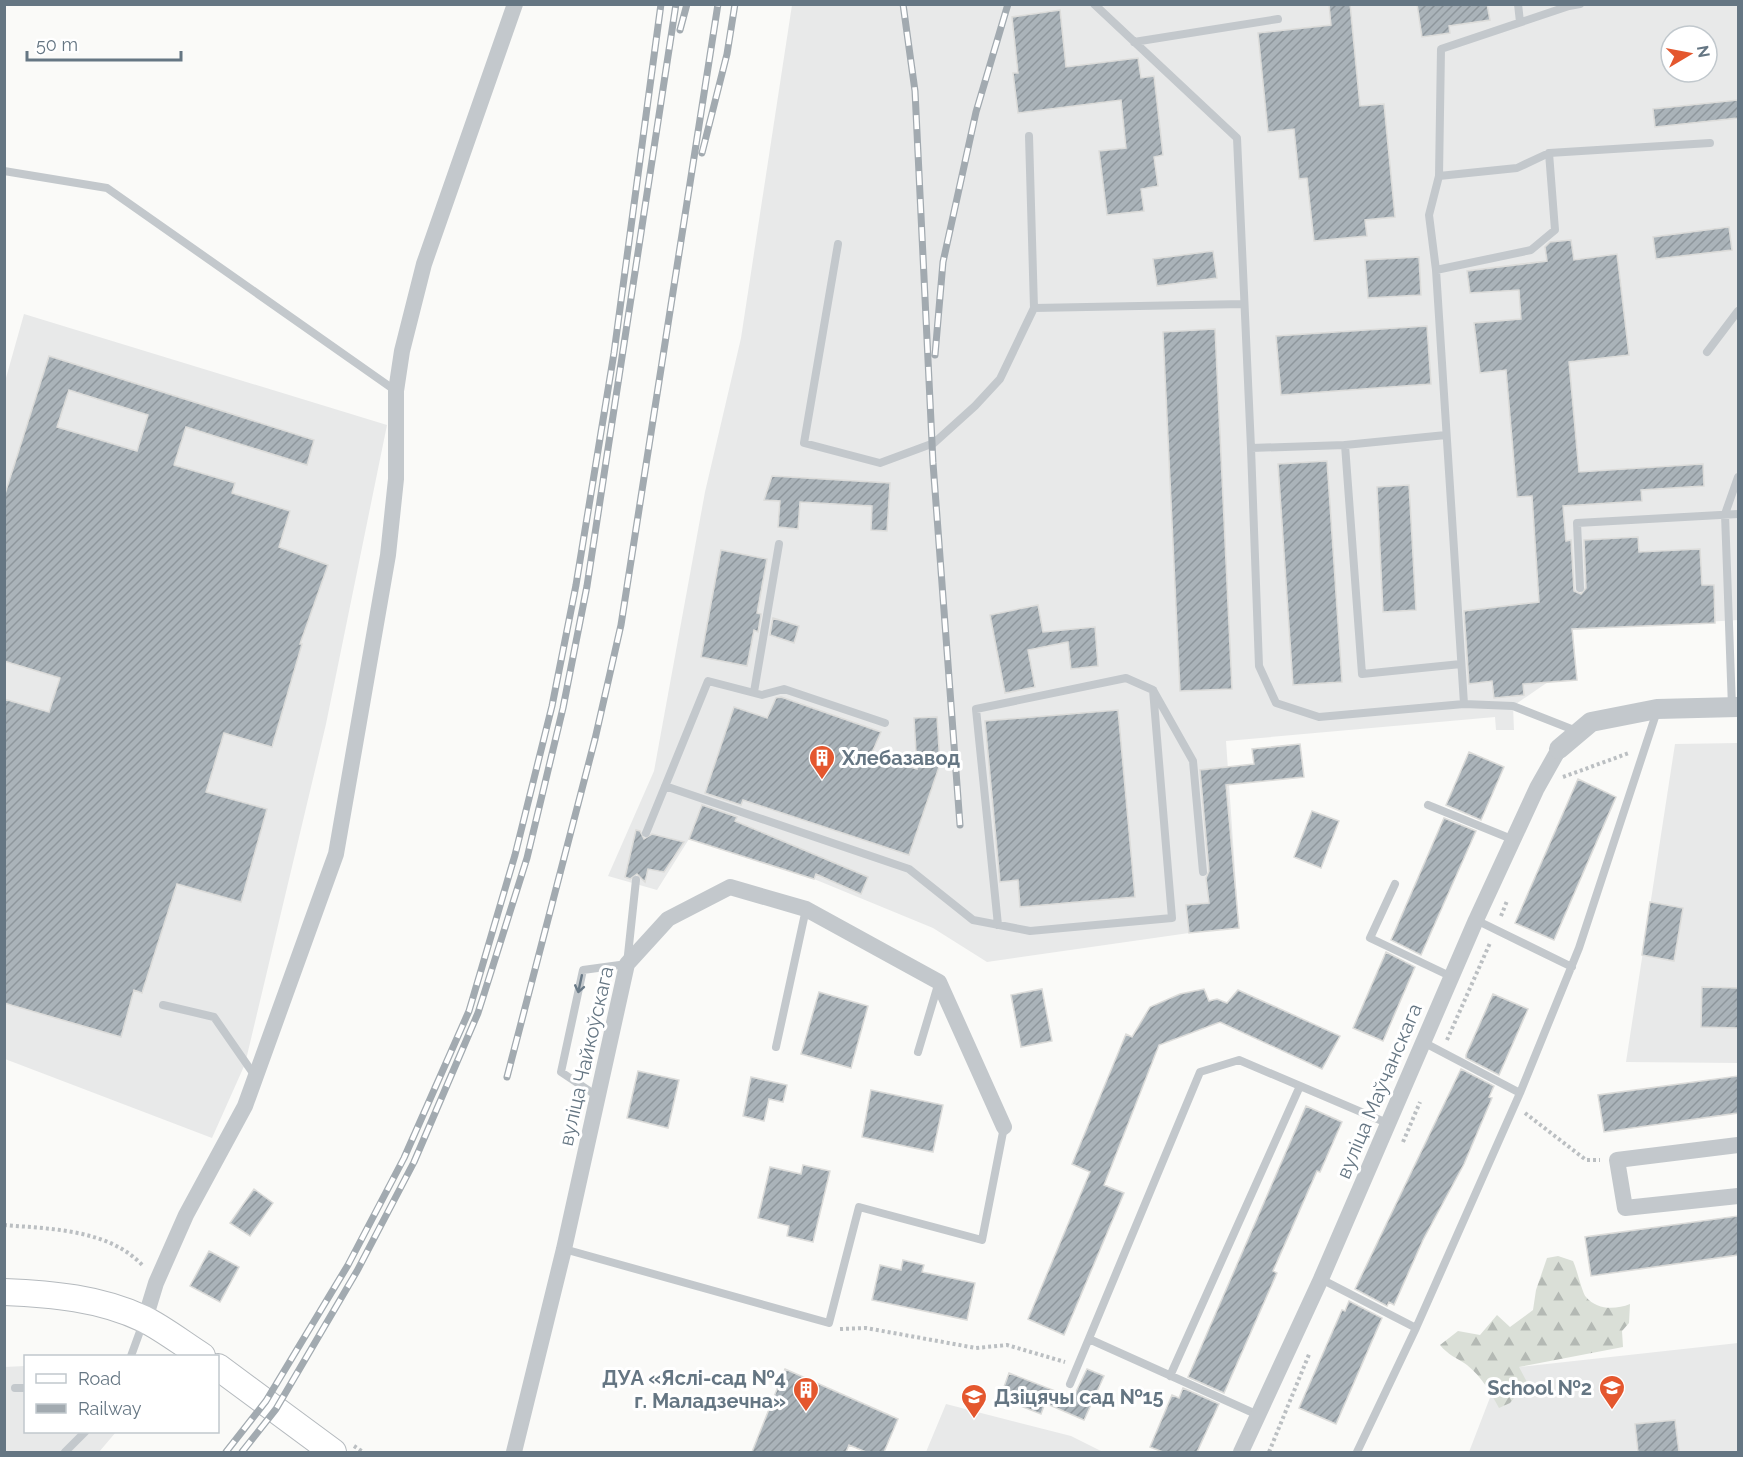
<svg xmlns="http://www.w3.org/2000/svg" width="1743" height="1457" font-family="Raleway,sans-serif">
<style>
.built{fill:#e8e9e9;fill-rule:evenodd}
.forest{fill:url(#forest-firs)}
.building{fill:url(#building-hatch);stroke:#dcdcda;stroke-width:1.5;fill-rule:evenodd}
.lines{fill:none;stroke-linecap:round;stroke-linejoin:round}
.primary-casing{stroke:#b5babe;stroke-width:28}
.path{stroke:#bbbfc2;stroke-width:4;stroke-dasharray:3 3;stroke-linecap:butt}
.service{stroke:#c3c8cc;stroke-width:8}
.minor{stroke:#c3c8cc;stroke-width:16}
.tertiary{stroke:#c3c8cc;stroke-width:20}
.primary{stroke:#fff;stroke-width:26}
.rail-casing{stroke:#a2aab0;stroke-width:7}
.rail{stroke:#fff;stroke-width:4.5;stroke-dasharray:14;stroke-linecap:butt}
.oneway{stroke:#6a7a87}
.labels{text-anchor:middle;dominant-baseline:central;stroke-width:6;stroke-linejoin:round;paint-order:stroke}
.poi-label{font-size:20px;font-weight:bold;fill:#657683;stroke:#fff;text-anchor:start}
.street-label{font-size:20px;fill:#657683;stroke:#fff}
</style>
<defs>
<pattern id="forest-firs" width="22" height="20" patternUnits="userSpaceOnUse" patternTransform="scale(1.5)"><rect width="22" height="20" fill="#dadfd7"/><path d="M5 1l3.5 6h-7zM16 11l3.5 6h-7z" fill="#b4b9b4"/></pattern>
<pattern id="building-hatch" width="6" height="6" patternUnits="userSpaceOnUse" patternTransform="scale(1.5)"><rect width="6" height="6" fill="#aab3b9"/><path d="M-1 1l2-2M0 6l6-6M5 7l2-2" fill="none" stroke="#8e969c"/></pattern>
</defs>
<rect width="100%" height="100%" fill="#fafaf8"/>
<path class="built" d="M792 5H1738V620L1573 630 1577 680 1548 682 1513 706 1514 730H1496L1495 717 1226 741 1239 928 1189 933 987 962 933 928 814 879 765 861 764 864 689 839 657 890 608 876 654 771 705 492 741 338ZM1671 36H1707V72H1671Z
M24 314 387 425 326 724 245 1064 212 1138 5 1059 4 385Z
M1738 743V1063L1626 1062 1675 744Z
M1738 1343V1452H1469L1501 1369Z
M25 1366 26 1432H116L99 1452H5L4 1367Z
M946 1404 1071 1436 1103 1452H926Z"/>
<path class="forest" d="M1558 1256 1573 1261C1577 1269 1582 1293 1586 1297 1597 1310 1615 1310 1630 1304L1629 1323 1622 1331 1623 1347 1519 1367 1527 1382 1510 1403 1499 1408C1490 1392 1482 1377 1467 1365 1457 1358 1448 1355 1440 1345L1458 1331 1480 1335 1497 1315 1510 1327 1533 1310 1536 1290 1547 1258Z"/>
<path class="building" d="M1329 4H1350L1360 106 1384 104 1395 217 1365 220 1367 236 1314 241 1307 178 1299 179 1294 129 1268 132 1258 33 1331 25Z
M1417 4H1487L1490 20 1449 26 1450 33 1422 37Z
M1060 10 1066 67 1138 58 1141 78 1154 76 1163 155 1154 157 1158 186 1141 189 1144 211 1107 215 1099 151 1126 148 1121 100 1018 113 1013 73H1018L1012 17Z
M1738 100V118L1655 127 1653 109Z
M1729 227 1732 250 1656 259 1653 237Z
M1571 240 1574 260 1617 254 1629 355 1569 362 1579 472 1703 464 1704 486 1641 490 1642 501 1563 506 1566 541 1571 540 1574 591 1581 594 1586 588 1584 540 1638 537 1639 552 1700 549 1702 585H1714L1715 623 1572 629 1577 680 1523 684 1524 695 1494 698 1492 681 1469 684 1464 611 1539 602 1532 496 1517 497 1506 370 1480 373 1474 323 1521 319 1519 290 1470 293 1467 271 1547 261 1545 247 1550 242Z
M1213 251 1217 278 1157 286 1153 259Z
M1419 257 1421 295 1368 298 1365 260Z
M1427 326 1431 384 1281 395 1276 336Z
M1215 329 1232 689 1180 691 1163 332Z
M49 356 314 440 307 465 186 427 174 465 235 483 232 493 290 511 279 547 328 565 300 644H302L272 747 224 733 206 792 267 809 241 902 177 884 142 993 134 990 121 1037 4 1003V699L49 712 60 678 4 661V497ZM69 390 148 415 137 451 57 427Z
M1327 461 1342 682 1293 685 1278 464Z
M772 476 890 483 887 531 871 530 872 506 800 502 798 529 778 527 780 501 764 500Z
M1409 485 1416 610 1383 612 1377 487Z
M721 550 767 559 757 613 761 614 758 632 754 630 747 666 701 657Z
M1038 605 1043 632 1095 627 1098 666 1071 669 1068 642 1028 650 1035 687 1005 693 990 615Z
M773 618 799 626 794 643 770 635Z
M781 697 881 732 871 755 917 769 914 718 937 717 940 764 909 855 743 800 741 805 705 793 734 707 767 718 776 698Z
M1118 710 1135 897 1020 907 1018 880 1000 882 985 721Z
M1300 744 1304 777 1226 785 1239 928 1189 933 1186 905 1209 903 1206 878 1209 871 1200 770 1254 764 1252 749Z
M1469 752 1504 767 1481 820 1446 805Z
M1578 779 1616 797 1554 940 1515 923Z
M702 805 737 817 735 821 868 877 861 894 816 874 814 879 689 839Z
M1312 811 1339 821 1321 868 1294 857Z
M1444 818 1476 831 1421 955 1391 940Z
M636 830 640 831 644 839 652 834 684 842 664 872 648 869 645 882 637 874 630 879 625 877Z
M1650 902 1683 908 1674 961 1642 955Z
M1386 952 1415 967 1383 1041 1353 1028Z
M1702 987 1738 988V1028L1701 1027Z
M1042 989 1052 1041 1021 1047 1011 995Z
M1204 989 1209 1001 1217 999 1227 1003 1238 990 1340 1036 1322 1069 1220 1022 1159 1045 1104 1185 1124 1193 1064 1335 1028 1319 1090 1172 1072 1164 1126 1034 1132 1037 1150 1007 1180 994Z
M819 992 868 1006 851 1068 801 1054Z
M1493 994 1528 1009 1499 1075 1466 1058V1055Z
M1461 1069 1494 1086 1489 1097 1492 1098 1464 1164 1423 1240 1394 1305 1389 1302 1387 1306 1355 1289Z
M638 1071 679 1080 668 1128 627 1118Z
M1738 1076V1113L1604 1132 1598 1095Z
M751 1077 787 1085 783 1102 769 1099 764 1121 743 1116Z
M871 1090 943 1105 933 1152 862 1137Z
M1306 1106 1342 1122 1320 1172 1317 1171 1273 1271 1277 1273 1224 1393 1188 1377Z
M803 1165 830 1171 813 1242 787 1236 789 1226 758 1218 770 1167 801 1174Z
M254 1189 273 1203 250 1236 230 1223Z
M1738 1216V1255L1591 1276 1585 1237Z
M209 1251 239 1267 220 1302 190 1286Z
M903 1260 924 1265 922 1272 975 1283 967 1320 872 1300 880 1265 901 1270Z
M1349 1301 1382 1318 1336 1424 1299 1408 1342 1310 1345 1311Z
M785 1369 898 1419 884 1452H866L849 1445 846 1452H752Z
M1087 1369 1104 1376 1084 1420 1045 1403 1041 1414 1000 1398 1009 1373 1073 1398Z
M1183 1388 1219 1404 1197 1452H1163L1150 1447 1172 1395 1179 1398Z
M1675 1420 1679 1452H1638L1635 1424Z"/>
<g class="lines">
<defs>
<path id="primary" d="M4 1292C52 1294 100 1298 144 1319 164 1329 183 1344 202 1356
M218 1367 333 1452"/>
</defs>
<use href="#primary" class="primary-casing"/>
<path class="path" d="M1563 777 1629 753
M1501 916 1507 901
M1447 1040 1490 943
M1525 1113 1586 1160H1600
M1403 1142 1420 1102
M4 1225C51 1229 110 1229 144 1267
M840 1329 866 1328 976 1348 1007 1345 1065 1362
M354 1446 363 1452
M1269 1452 1310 1352"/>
<path class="service" d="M1094 4 1237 138 1251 448
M1518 4 1520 22
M1580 4 1569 6 1441 49 1439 176 1517 168 1549 153 1710 143
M1134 42 1278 19
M1029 136 1034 308
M4 171 107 188 396 391
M1439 176 1429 215 1436 270 1531 250 1555 230 1549 153
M838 244 804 443 880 463 934 443 975 406 1000 379 1034 308 1244 304
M1436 270 1464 704 1513 706 1579 732
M1707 352 1738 311
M1446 435 1345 445 1362 674 1461 664
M1345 445 1251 448 1259 666 1276 703 1319 717 1464 704
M1580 588 1577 523 1738 514
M754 692 779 544
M1732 707 1725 514 1738 477
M665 786 909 869 973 920 1030 931 1172 918 1153 690 1193 761 1203 872
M1428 805 1514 840
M646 833 708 681 762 695 784 689 885 723
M1395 884 1370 938 1452 977
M1476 920 1572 967
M998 925 976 709 1126 678 1153 690
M163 1005 214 1017 255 1076
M1423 1042 1520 1093 1579 948 1657 711
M776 1047 806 909
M918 1052 938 985
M597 1096 561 1072 583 970 627 964 636 880
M564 1249 829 1323 859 1207 982 1240 1004 1127
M1321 1279 1416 1328 1520 1093
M1089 1339 1258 1415
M131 1356 143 1323
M1170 1376 1300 1086
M1070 1384 1200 1072 1239 1060 1387 1123
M15 1388H26
M65 1452 85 1432
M1357 1452 1416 1328"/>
<path class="minor" d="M1738 1145 1617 1160 1625 1208 1738 1196
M145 1319 156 1283 186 1215 245 1106 336 854 388 555 396 479V391L402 351 424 264 515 4
M514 1452 564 1249 627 964 668 919 730 887 806 909 939 982 1004 1127
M1241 1452 1321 1279 1476 920 1537 788 1559 749"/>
<path class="tertiary" d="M1559 749 1591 722 1657 709 1738 707"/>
<use href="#primary" class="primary"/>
<defs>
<path id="rail" d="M903 4 915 91 933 463 960 825
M680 30 687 4
M702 153 727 54 735 4
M935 355 943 262 976 112 1008 4
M507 1077 595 739 621 625 718 4
M226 1452 266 1401 348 1265 404 1158 469 1011 515 855 552 706 576 585 614 353 661 4
M242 1452 276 1409 357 1271 414 1162 478 1013 527 858 563 708 587 586 676 4"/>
</defs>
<use href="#rail" class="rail-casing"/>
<use href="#rail" class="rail"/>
</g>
<defs><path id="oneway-shaft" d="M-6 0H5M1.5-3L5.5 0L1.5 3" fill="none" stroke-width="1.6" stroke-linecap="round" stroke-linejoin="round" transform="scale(1.5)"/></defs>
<use class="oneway" href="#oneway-shaft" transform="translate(580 984) rotate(102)"/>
<defs>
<symbol id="building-pin" viewBox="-11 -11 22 30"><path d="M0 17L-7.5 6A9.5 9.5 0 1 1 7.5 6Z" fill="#e4572e" stroke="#fff"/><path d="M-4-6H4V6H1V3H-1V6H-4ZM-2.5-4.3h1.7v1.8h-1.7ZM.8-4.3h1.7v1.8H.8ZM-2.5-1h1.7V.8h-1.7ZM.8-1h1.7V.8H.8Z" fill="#fff"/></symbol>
<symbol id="school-pin" viewBox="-11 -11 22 30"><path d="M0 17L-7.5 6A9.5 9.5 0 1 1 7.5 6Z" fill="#e4572e" stroke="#fff"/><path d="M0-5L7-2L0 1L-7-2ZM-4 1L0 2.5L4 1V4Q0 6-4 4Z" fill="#fff"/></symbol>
</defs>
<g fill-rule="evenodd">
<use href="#building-pin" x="807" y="743" width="30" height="40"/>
<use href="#school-pin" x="1597" y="1373" width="30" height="40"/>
<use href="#building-pin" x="791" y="1375" width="30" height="40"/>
<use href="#school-pin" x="959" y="1382" width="30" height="40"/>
</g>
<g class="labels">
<g class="poi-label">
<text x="842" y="758">Хлебазавод</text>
<text x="786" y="1378" text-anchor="end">ДУА «Яслі-сад №4<tspan x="786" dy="23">г. Маладзечна»</tspan></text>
<text x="1592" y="1388" text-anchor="end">School №2</text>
<text x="994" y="1397">Дзіцячы сад №15</text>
</g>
<g class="street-label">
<text transform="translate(586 1056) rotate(-77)">вуліца Чайкоўскага</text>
<text transform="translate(1379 1091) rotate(-67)">вуліца Маўчанскага</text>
</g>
</g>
<rect width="1743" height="1457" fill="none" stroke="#657683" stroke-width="12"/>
<rect x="24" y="1355" width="195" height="78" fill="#ffffff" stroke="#c1c8cd" stroke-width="1.5"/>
<rect x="36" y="1374" width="30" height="9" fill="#ffffff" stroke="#c1c8cd" stroke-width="1.5"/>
<text x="78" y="1385" font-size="18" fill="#657683">Road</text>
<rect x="36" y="1404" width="30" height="9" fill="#a2aab0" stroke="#c1c8cd" stroke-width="1.5"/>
<text x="78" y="1415" font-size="18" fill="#657683">Railway</text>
<g transform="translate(1689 54) rotate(80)"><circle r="28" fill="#ffffff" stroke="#c1c8cd" stroke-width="1.5"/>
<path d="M0-4.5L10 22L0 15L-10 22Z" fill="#e4572e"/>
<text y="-9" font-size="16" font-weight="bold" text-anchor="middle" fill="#657683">N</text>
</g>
<path d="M27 51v9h154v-9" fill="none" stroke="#657683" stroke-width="3"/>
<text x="36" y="51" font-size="18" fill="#657683" stroke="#ffffff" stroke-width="4.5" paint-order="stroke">50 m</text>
</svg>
